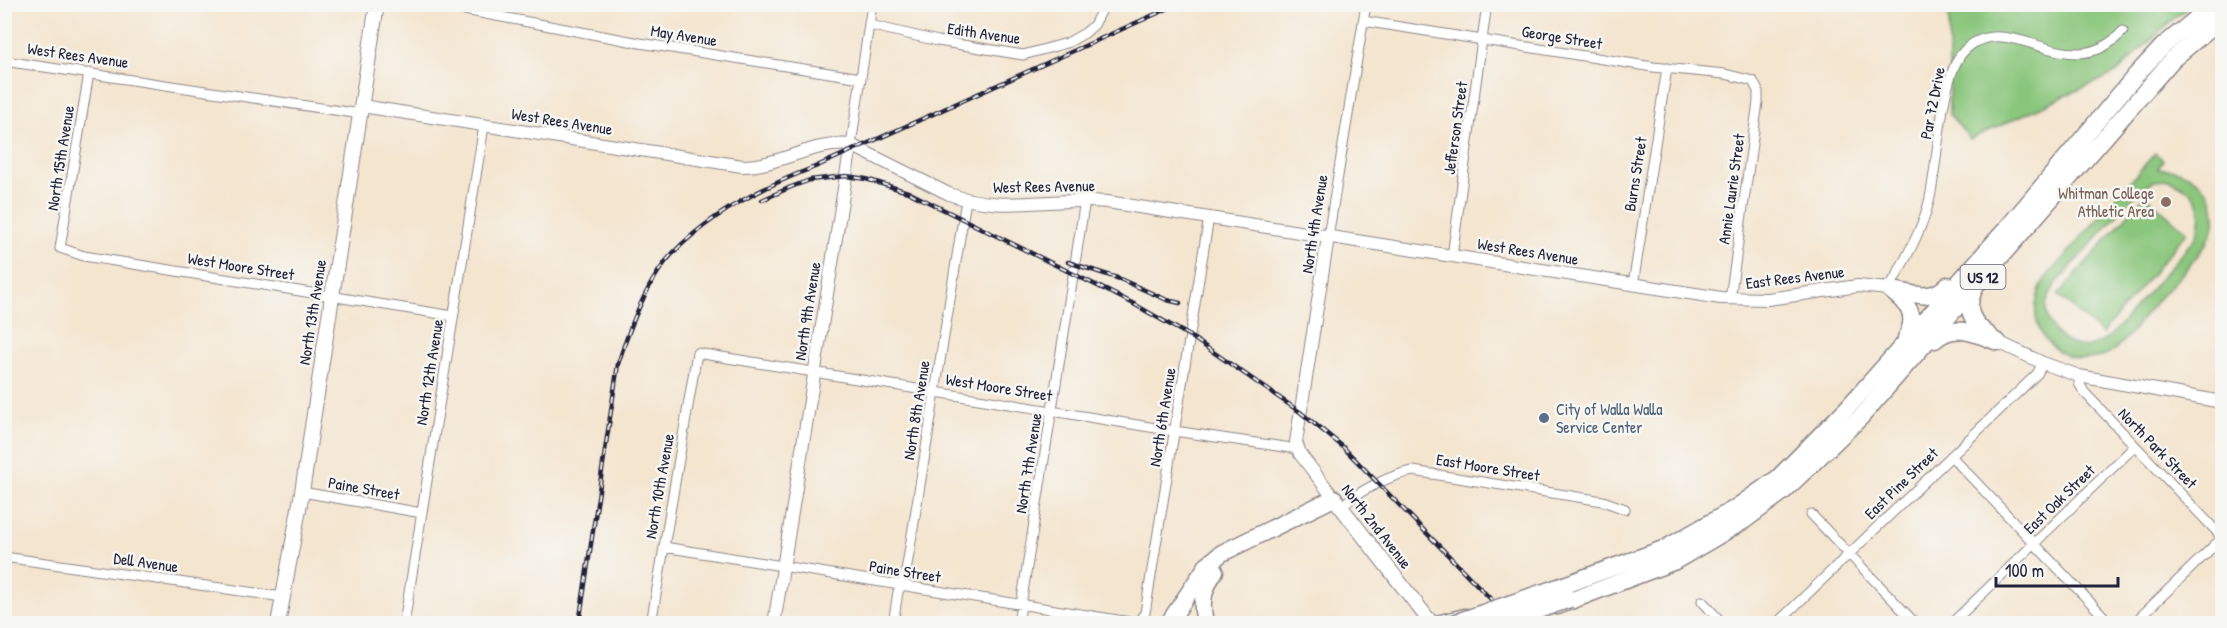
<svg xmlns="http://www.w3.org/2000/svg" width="2227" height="628" font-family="'Patrick Hand',sans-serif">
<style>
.green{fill:#8ac67c;stroke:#56745c;stroke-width:1.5;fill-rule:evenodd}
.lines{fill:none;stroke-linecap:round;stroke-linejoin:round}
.minor-casing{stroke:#8b8485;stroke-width:11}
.tertiary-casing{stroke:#8b8485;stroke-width:14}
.secondary-casing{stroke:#8b8485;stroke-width:16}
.motorway-casing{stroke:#8b8485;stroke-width:19}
.minor{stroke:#fff;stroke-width:9}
.tertiary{stroke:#fff;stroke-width:12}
.secondary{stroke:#fff;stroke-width:14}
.motorway{stroke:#fff;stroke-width:16}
.rail-casing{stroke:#22223b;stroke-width:4.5}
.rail{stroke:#f6f6f2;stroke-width:2;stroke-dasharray:7;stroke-linecap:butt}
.motorway-bridge-casing{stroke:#8b8485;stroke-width:19;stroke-linecap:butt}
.motorway-bridge{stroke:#fff;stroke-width:16}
.education-dot{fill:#8d6e63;stroke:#f6f6f2;stroke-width:2}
.service-dot{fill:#5c6f8a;stroke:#f6f6f2;stroke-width:2}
.labels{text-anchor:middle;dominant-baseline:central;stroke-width:5;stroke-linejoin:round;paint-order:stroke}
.shield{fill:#f6f6f2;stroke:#626272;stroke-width:1.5}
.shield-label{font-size:15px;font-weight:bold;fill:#22223b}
.street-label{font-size:16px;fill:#22223b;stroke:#f6f6f2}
.education-label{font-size:16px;fill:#785e54;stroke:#f6f6f2;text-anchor:end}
.service-label{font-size:16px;fill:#4e5e75;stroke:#f6f6f2;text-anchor:start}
</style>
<rect width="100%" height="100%" fill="#f6f6f2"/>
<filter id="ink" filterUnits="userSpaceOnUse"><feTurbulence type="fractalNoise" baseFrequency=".0167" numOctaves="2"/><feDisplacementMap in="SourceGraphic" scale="12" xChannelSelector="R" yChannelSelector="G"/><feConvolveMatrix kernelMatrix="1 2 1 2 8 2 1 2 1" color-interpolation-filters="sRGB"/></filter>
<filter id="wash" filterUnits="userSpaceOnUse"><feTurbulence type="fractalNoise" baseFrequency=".008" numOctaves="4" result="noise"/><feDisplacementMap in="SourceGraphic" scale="24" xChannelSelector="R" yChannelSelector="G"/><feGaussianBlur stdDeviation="1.35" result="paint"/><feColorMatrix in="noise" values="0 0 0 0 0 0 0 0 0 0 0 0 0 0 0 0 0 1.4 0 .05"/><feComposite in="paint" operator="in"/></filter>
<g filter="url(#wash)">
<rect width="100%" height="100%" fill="#f4e5cf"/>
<path class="green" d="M1939 5H2192L2175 17 2116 73 1970 139 1949 114V9Z
M2155 153 2163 160 2158 169C2187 167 2217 188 2215 220 2214 227 2211 236 2207 242 2196 261 2169 287 2153 305 2141 319 2129 338 2114 350 2111 352 2106 355 2102 356 2080 365 2059 356 2045 339 2031 320 2034 298 2045 279ZM2170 180C2198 191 2207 210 2196 237L2115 331C2108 338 2100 344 2091 346 2068 350 2047 331 2046 308 2046 300 2051 293 2054 286L2140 189 2154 181Z
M2145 195 2187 232 2102 334 2058 295Z"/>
</g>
<g filter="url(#ink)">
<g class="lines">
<defs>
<path id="minor" d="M432 4 640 43 861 78
M1363 21 1653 67 1725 74 1753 81 1758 91V102L1730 299
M869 25 938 41 1023 55 1067 43 1085 33 1094 25 1104 6 1094 4
M4 61 361 114
M89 73 60 248 84 256 453 316
M851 145 872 4
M1328 237 1366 4
M1452 256 1487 4
M1633 285 1667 68
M1889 289C1904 261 1921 233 1929 202 1938 166 1940 77 1963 52 2008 4 2069 91 2123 31
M2079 376V383L2084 392 2222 537
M1951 456 2111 624
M302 492 422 513
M1341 507C1356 492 1393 474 1413 471L1603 501 1625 509
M1811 514 1916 624
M664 547 1130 622H1138L1145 613 1209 217
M4 557 283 597
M1702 601 1723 624
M404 624 484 126
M651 624 697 353 1174 431 1298 449
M893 624 898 592 905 578 966 200
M1018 624 1085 200
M1776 624 2037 374 2043 363
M1951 624 2135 446
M2133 624 2222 538"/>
<path id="tertiary" d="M362 106 742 166C781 166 812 141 851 145L949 194C1004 214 1051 196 1107 202L1721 298 1768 299 1858 286 1889 289
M1328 237 1296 442 1300 454 1334 498
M1998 342 2043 363 2079 376 2222 402
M774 624 851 145"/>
<path id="secondary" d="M1334 498 1432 624
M278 624 302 492 377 4"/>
<path id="motorway" d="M1889 289C1910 293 1931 303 1947 285
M1890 290C1909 305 1918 315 1906 338
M1974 290C1964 310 1973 324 1990 336
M1935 340C1955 322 1976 334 1998 342
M1567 584 1666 548 1734 509 1778 478 1849 406 2007 228 2136 75 2163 46 2214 4
M1557 606 1675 561 1745 520 1784 491 1861 417 2173 59 2222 18
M1168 624 1208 564 1222 553 1334 498
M1206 624C1199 604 1204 588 1215 571
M1437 624 1465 617"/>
</defs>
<use href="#minor" class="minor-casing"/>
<use href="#tertiary" class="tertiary-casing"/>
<use href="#secondary" class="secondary-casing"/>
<use href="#motorway" class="motorway-casing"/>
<use href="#minor" class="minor"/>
<use href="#tertiary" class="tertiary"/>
<use href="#secondary" class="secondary"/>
<use href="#motorway" class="motorway"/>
<defs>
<path id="rail" d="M762 200 791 187 810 180 846 176 866 179 908 192 1132 303 1190 336 1300 412 1342 446 1515 624
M1068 262 1120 279 1167 300 1180 303
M579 624 618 364C629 329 647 280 673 253 712 213 764 186 815 167L1178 4"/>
</defs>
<use href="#rail" class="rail-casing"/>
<use href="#rail" class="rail"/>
<defs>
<path id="motorway-bridge" d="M1451 624 1567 584
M1498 624 1570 599"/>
</defs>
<use href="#motorway-bridge" class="motorway-bridge-casing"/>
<use href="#motorway-bridge" class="motorway-bridge"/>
</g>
</g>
<circle class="education-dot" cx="2166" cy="202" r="6"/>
<circle class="service-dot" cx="1544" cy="418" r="6"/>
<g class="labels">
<rect class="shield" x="1960.5" y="265" width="45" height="24" rx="4.5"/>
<g class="shield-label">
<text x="1983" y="277">US 12</text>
</g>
<g class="street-label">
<text transform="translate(984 33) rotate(8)">Edith Avenue</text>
<text transform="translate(684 35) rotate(9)">May Avenue</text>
<text transform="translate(1562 37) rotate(9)">George Street</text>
<text transform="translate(78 55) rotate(8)">West Rees Avenue</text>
<text transform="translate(1932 103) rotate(-79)">Par 72 Drive</text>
<text transform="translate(562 121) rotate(9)">West Rees Avenue</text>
<text transform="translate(1455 128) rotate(-82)">Jefferson Street</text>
<text transform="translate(60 158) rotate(-81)">North 15th Avenue</text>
<text transform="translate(1635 174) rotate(-81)">Burns Street</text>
<text transform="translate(1044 186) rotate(-1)">West Rees Avenue</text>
<text transform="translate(1731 189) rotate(-82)">Annie Laurie Street</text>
<text transform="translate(1314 224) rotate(-81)">North 4th Avenue</text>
<text transform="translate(1528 251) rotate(9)">West Rees Avenue</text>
<text transform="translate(241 266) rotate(9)">West Moore Street</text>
<text transform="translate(1795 277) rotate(-7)">East Rees Avenue</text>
<text transform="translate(807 311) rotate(-81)">North 9th Avenue</text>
<text transform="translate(312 312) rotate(-81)">North 13th Avenue</text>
<text transform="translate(429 372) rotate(-81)">North 12th Avenue</text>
<text transform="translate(999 387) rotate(9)">West Moore Street</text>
<text transform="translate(916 410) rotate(-81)">North 8th Avenue</text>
<text transform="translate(1162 417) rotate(-81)">North 6th Avenue</text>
<text transform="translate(2158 448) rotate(46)">North Park Street</text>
<text transform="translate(1028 463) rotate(-81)">North 7th Avenue</text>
<text transform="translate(1488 467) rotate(9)">East Moore Street</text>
<text transform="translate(1901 483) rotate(-44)">East Pine Street</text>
<text transform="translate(659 486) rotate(-80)">North 10th Avenue</text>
<text transform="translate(364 488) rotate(10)">Paine Street</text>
<text transform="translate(2059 499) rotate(-44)">East Oak Street</text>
<text transform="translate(1377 526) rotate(52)">North 2nd Avenue</text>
<text transform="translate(146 562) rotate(8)">Dell Avenue</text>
<text transform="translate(905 571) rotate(9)">Paine Street</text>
</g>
<g class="education-label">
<text x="2154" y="193">Whitman College<tspan x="2154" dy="18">Athletic Area</tspan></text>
</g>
<g class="service-label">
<text x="1556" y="409">City of Walla Walla<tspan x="1556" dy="18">Service Center</tspan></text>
</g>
</g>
<rect width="2227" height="628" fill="none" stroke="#f6f6f2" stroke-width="24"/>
<path d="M1996 577v9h122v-9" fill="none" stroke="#22223b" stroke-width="3"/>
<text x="2005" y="577" font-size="18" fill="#22223b" stroke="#f6f6f2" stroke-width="4.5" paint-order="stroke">100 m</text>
</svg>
